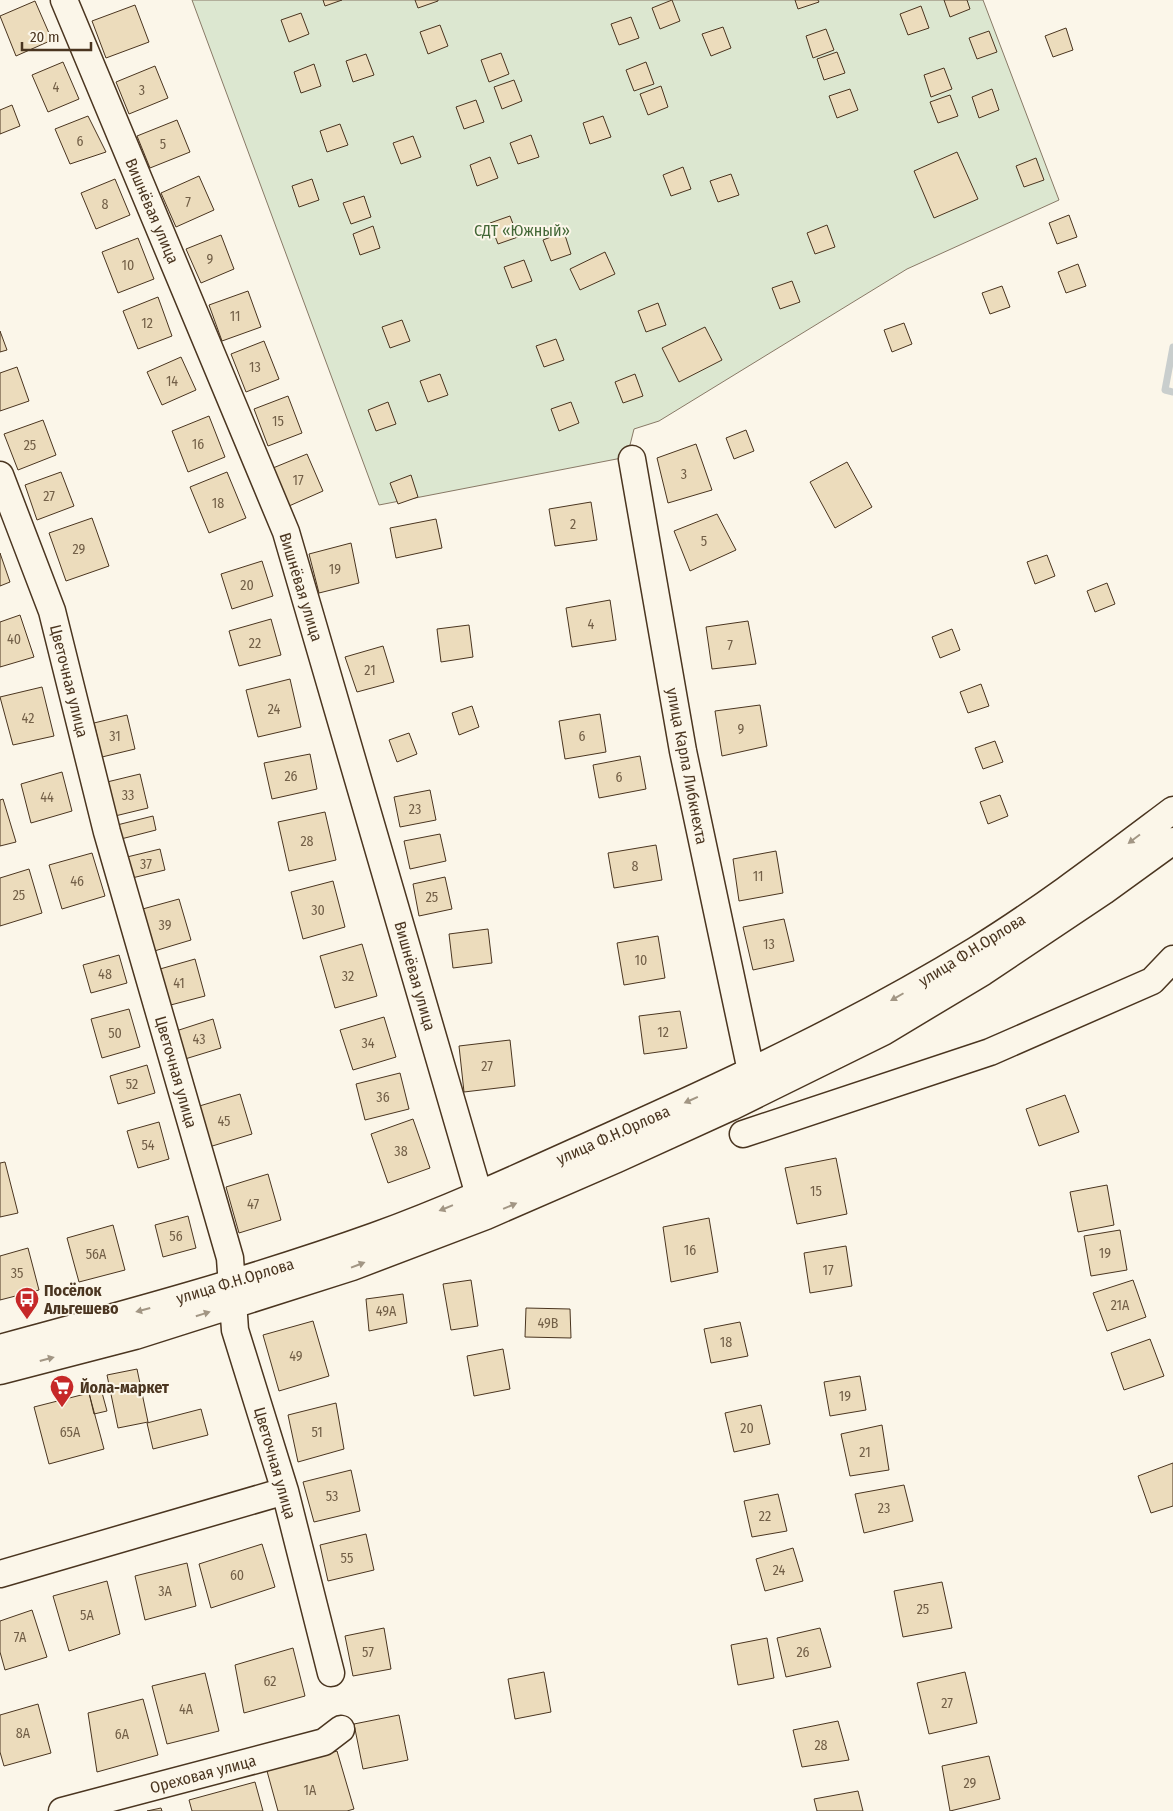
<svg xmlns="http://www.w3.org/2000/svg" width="1173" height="1811" font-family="'Fira Sans Condensed',sans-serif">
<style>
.green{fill:#dce7d0;stroke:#887966}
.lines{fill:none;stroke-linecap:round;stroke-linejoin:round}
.stream{stroke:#c9cecd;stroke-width:7}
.building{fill:#ecdcbc;stroke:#4a3520}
.minor-casing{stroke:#4a3520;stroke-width:29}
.minor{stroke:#fbf6e9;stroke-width:26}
.oneway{fill:#a29684}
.labels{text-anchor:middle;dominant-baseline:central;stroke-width:4;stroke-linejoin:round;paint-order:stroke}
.number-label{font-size:14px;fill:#725f47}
.street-label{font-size:16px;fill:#4a3520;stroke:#fbf6e9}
.park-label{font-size:16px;fill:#436837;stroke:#fbf6e9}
.poi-label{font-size:16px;font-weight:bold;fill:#4a3520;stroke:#fbf6e9;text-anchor:start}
</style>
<rect width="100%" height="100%" fill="#fbf6e9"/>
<path class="green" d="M192 0H983L1059 200 907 269 659 421 634 429 627 457 379 505Z"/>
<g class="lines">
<path class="stream" d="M1173 347 1165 390 1173 392"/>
</g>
<path class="building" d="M323 0H342L325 6Z
M415 0H438V1L418 8Z
M672 0 680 21 660 29 652 8Z
M795 0H818L819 2 798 9Z
M944 0H967L970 9 950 17Z
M35 1 52 40 16 56 0 16Z
M135 5 149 42 106 58 92 21Z
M921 6 929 28 908 35 900 14Z
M301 13 309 34 289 42 281 20Z
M631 17 639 38 619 45 611 24Z
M440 25 448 46 428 54 420 32Z
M723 27 731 48 711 56 702 34Z
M1066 28 1073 50 1053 57 1045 36Z
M826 29 834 50 813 58 806 36Z
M989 31 997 52 977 59 969 38Z
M837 52 845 73 824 80 817 59Z
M501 53 509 74 489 82 481 60Z
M366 54 374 75 353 82 346 61Z
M63 62 79 99 48 112 32 75Z
M646 62 654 84 634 91 626 70Z
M314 64 321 86 301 93 294 72Z
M155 66 168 98 129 114 116 82Z
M944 68 952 89 931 97 924 75Z
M514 80 522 101 502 109 494 87Z
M661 86 668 107 648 115 640 94Z
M850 89 858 110 837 118 829 96Z
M992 89 999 110 979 118 972 97Z
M950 95 958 116 938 123 930 102Z
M476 100 484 122 464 129 456 107Z
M12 105 20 126 0 134V110Z
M88 116 106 152 70 164 55 129Z
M603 116 611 137 590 144 583 123Z
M177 120 190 152 150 168 137 136Z
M340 124 348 145 327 152 320 131Z
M531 135 539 157 518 164 510 143Z
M413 136 421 157 401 164 393 143Z
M957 152 978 199 934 218 914 171Z
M490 157 498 178 477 186 470 165Z
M1036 158 1044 180 1024 187 1016 166Z
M683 167 691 189 671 196 663 175Z
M731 174 739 195 718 202 710 181Z
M199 176 214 210 176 227 161 193Z
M115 179 130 215 96 229 81 193Z
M312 179 319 200 299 207 292 186Z
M364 196 371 217 351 224 343 203Z
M1069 215 1077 237 1057 244 1049 223Z
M510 216 518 237 498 244 490 223Z
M827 225 835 247 815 254 807 233Z
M373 226 380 248 360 255 353 234Z
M564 232 571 254 551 261 543 240Z
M221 235 234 269 201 283 186 249Z
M138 238 154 279 118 293 102 252Z
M605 252 615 274 580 290 570 269Z
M524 260 532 281 512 288 504 267Z
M1078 264 1086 286 1066 293 1058 272Z
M792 281 800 302 780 309 772 288Z
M1002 286 1010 307 990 314 982 293Z
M248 291 261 327 222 341 209 305Z
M158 297 172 336 138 349 123 311Z
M658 303 666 325 646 332 638 311Z
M402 320 410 341 390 348 382 327Z
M904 323 912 344 892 352 884 330Z
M705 327 722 360 679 382 662 348Z
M0 331 7 350 0 352Z
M556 339 564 360 544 367 536 346Z
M264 341 279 379 246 392 231 354Z
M181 357 196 390 162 405 147 372Z
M17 367 29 401 0 411V373Z
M440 374 448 395 428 402 420 381Z
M635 374 643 396 623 403 615 382Z
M288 396 302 433 268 446 254 409Z
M388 402 396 424 376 431 368 410Z
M571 402 579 423 559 431 551 409Z
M209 416 225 457 188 472 172 431Z
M43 420 56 455 18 470 4 434Z
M746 430 754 451 734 459 726 438Z
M696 444 712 490 668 503 657 458Z
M307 454 323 491 289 506 273 468Z
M847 462 872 507 835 528 810 482Z
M61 472 74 506 37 520 25 485Z
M227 472 246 518 209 533 190 487Z
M411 475 418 497 398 504 390 483Z
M591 502 597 540 555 546 549 509Z
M717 514 736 550 690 571 674 531Z
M92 518 109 566 66 581 49 533Z
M436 519 442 548 396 558 390 528Z
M351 543 359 583 319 593 309 554Z
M0 553 10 582 0 586Z
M1047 555 1055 576 1035 584 1027 562Z
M262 561 273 596 232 609 221 574Z
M1107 583 1115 604 1095 612 1087 591Z
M610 600 616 640 572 647 566 608Z
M20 615 34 657 0 667V622Z
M271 619 281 655 239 666 229 631Z
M748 621 756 664 712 669 706 627Z
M469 625 473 657 441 662 437 629Z
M952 629 960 650 940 658 932 637Z
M383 646 394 682 357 692 345 657Z
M290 679 301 727 258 737 246 690Z
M981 684 989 706 968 713 960 692Z
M42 687 54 736 13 745 0 697Z
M760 705 767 746 722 756 715 711Z
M472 706 479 727 459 735 452 713Z
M600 714 606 752 565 759 559 721Z
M127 715 135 749 102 757 94 723Z
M409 733 417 754 397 762 389 740Z
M995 741 1003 762 983 769 975 748Z
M310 754 317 789 272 799 264 763Z
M640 756 646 789 599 798 593 765Z
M62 772 72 811 31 823 21 784Z
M140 774 148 808 115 816 107 782Z
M430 790 436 820 400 827 394 797Z
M1000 795 1008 816 988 824 980 802Z
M3 799 16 842 0 846V800Z
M325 812 336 860 289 871 278 822Z
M153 816 156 830 121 839 117 825Z
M440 834 446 861 410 869 404 841Z
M656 845 662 880 614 888 608 853Z
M160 849 165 870 132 878 127 857Z
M776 851 783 893 739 901 733 859Z
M92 853 105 896 62 909 49 865Z
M29 869 42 913 0 926V878Z
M445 877 452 909 419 916 413 884Z
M333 881 345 927 303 939 291 892Z
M179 899 191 940 151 952 139 910Z
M784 919 794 961 753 970 743 927Z
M488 929 492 963 453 968 449 934Z
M658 936 665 978 624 985 617 943Z
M362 944 377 996 335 1008 320 956Z
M119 955 127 983 91 993 83 965Z
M195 959 205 996 163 1007 153 971Z
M129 1009 140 1047 102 1058 91 1019Z
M680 1011 687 1048 644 1054 639 1016Z
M384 1017 396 1057 353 1070 340 1030Z
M213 1019 221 1048 185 1059 176 1031Z
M510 1040 515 1086 464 1092 459 1046Z
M147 1065 155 1093 118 1104 110 1076Z
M400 1073 409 1109 365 1120 356 1084Z
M240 1094 252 1134 209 1147 196 1107Z
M1065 1095 1079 1132 1039 1146 1026 1109Z
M413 1119 430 1168 388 1183 371 1134Z
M159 1122 169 1159 138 1168 127 1131Z
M836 1158 847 1214 797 1224 785 1168Z
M5 1162 18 1213 0 1217V1163Z
M268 1174 281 1220 239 1233 226 1187Z
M1107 1185 1114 1225 1078 1232 1070 1192Z
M188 1216 196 1248 163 1257 155 1225Z
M709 1218 718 1272 671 1282 663 1227Z
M113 1225 125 1270 79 1282 67 1238Z
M1120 1230 1127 1270 1091 1276 1084 1236Z
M846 1246 852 1286 810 1293 804 1253Z
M28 1248 39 1290 0 1300V1256Z
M471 1280 478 1326 451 1330 443 1284Z
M1133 1280 1146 1317 1107 1331 1093 1293Z
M403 1294 407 1323 369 1331 366 1299Z
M526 1308 570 1309 571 1338 525 1337Z
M313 1321 329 1376 279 1391 263 1335Z
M740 1322 748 1356 711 1363 704 1329Z
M1150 1339 1164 1376 1124 1390 1111 1353Z
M503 1349 510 1389 474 1396 467 1356Z
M137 1369 148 1422 118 1428 107 1375Z
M860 1376 866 1410 830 1416 824 1382Z
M101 1389 107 1411 94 1414 89 1393Z
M89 1393 104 1449 49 1464 34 1407Z
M336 1403 344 1449 298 1462 288 1415Z
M761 1405 770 1444 734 1452 725 1413Z
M201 1409 208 1435 153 1449 147 1423Z
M882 1425 889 1470 850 1476 841 1434Z
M1173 1463V1506L1151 1513 1138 1476Z
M351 1470 360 1511 314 1522 303 1482Z
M904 1485 913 1521 864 1533 855 1494Z
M778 1494 787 1531 752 1537 744 1501Z
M366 1534 374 1570 328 1581 320 1545Z
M262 1544 275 1587 211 1608 199 1564Z
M793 1548 803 1581 765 1591 756 1559Z
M187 1563 196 1606 145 1620 135 1576Z
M107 1581 120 1634 69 1651 53 1596Z
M942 1582 952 1628 903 1637 894 1591Z
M32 1610 47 1657 5 1670 0 1652V1621Z
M384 1628 391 1669 353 1676 345 1636Z
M820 1628 831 1667 786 1677 777 1638Z
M767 1638 774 1678 738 1685 731 1645Z
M293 1648 305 1696 244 1713 235 1665Z
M544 1672 551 1712 515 1719 508 1679Z
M965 1672 977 1723 929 1734 917 1683Z
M205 1673 219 1731 167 1744 152 1686Z
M143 1699 158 1755 97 1772 88 1713Z
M38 1704 51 1753 4 1766 0 1752V1715Z
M399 1715 408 1760 363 1769 354 1724Z
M838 1721 849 1760 802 1767 793 1730Z
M337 1751 354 1809 347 1811H278L267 1771Z
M989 1756 1000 1799 950 1811 942 1766Z
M255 1782 263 1811H192L189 1800Z
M858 1791 863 1811H817L814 1799Z
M161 1808 162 1811H147Z"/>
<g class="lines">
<defs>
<path id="minor" d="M64 0 286 532 479 1195
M632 459 683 751 751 1071 758 1085
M0 475 52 611 107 832 230 1258 235 1330 285 1491 331 1673
M743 1134 990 1052 1152 981 1173 959
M0 1348C126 1314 252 1280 375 1236 455 1207 532 1171 610 1136 735 1080 859 1022 976 950 1044 908 1109 858 1173 810
M0 1371 135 1336 352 1267 486 1216 617 1159 731 1107 883 1032 983 972 1104 891 1173 841
M0 1574 285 1491
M62 1811 324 1742 341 1729"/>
</defs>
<use href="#minor" class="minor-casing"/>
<use href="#minor" class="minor"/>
</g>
<defs><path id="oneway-solid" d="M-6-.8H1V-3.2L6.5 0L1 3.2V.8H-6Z" transform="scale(1.25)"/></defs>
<g class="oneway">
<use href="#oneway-solid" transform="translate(1134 839) rotate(143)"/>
<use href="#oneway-solid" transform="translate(897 997) rotate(150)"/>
<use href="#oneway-solid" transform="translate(691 1100) rotate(156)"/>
<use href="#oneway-solid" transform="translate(510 1206) rotate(-23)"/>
<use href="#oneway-solid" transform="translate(446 1208) rotate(158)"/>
<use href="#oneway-solid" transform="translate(358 1265) rotate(-21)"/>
<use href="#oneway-solid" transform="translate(143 1310) rotate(165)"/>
<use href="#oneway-solid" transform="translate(203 1314) rotate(-17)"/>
<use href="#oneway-solid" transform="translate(47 1359) rotate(-15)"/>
</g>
<defs>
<symbol id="bus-pin" viewBox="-11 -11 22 30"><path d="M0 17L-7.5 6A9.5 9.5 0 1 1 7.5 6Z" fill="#c62828" stroke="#fbf6e9"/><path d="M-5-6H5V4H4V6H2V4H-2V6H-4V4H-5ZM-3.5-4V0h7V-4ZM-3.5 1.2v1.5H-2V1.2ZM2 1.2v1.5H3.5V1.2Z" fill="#fff"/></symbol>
<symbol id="supermarket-pin" viewBox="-11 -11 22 30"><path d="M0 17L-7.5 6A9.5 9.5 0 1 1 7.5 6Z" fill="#c62828" stroke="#fbf6e9"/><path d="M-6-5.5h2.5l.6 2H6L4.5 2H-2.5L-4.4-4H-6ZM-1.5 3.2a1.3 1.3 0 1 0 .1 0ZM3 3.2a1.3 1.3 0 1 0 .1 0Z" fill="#fff"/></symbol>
</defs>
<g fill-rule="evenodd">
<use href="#bus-pin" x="13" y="1285" width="28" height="38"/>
<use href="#supermarket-pin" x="48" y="1373" width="28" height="38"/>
</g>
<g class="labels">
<g class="number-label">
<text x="56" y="87">4</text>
<text x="142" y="90">3</text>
<text x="80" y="141">6</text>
<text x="163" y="144">5</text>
<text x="188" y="202">7</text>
<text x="105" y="204">8</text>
<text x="210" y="259">9</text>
<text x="128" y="265">10</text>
<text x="235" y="316">11</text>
<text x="147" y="323">12</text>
<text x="255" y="367">13</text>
<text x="172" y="381">14</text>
<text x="278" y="421">15</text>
<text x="198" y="444">16</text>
<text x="30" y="445">25</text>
<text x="684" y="474">3</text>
<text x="298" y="480">17</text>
<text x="49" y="496">27</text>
<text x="218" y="503">18</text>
<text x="573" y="524">2</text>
<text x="704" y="541">5</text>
<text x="79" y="549">29</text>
<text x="335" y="569">19</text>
<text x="247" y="585">20</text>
<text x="591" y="624">4</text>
<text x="14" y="639">40</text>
<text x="255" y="643">22</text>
<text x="730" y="645">7</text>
<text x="370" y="670">21</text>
<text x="274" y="709">24</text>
<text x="28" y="718">42</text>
<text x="741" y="729">9</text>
<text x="115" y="736">31</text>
<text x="582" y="736">6</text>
<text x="291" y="776">26</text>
<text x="619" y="777">6</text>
<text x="128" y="795">33</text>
<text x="47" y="797">44</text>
<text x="415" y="809">23</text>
<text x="307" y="841">28</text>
<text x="146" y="864">37</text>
<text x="635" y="866">8</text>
<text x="758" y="876">11</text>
<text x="77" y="881">46</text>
<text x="19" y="895">25</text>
<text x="432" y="897">25</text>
<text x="318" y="910">30</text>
<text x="165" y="925">39</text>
<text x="769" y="944">13</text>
<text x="641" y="960">10</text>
<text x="105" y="974">48</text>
<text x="348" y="976">32</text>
<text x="179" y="983">41</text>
<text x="663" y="1032">12</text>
<text x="115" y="1033">50</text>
<text x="199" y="1039">43</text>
<text x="368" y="1043">34</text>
<text x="487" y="1066">27</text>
<text x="132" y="1084">52</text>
<text x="383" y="1097">36</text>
<text x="224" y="1121">45</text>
<text x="148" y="1145">54</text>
<text x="401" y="1151">38</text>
<text x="816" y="1191">15</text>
<text x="253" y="1204">47</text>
<text x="176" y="1236">56</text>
<text x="690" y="1250">16</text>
<text x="1105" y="1253">19</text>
<text x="96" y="1254">56А</text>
<text x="828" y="1270">17</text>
<text x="17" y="1273">35</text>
<text x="1120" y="1305">21А</text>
<text x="386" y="1311">49А</text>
<text x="548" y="1323">49В</text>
<text x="726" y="1342">18</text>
<text x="296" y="1356">49</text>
<text x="845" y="1396">19</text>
<text x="747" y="1428">20</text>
<text x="70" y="1432">65А</text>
<text x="317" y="1432">51</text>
<text x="865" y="1452">21</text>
<text x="332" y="1496">53</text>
<text x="884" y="1508">23</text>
<text x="765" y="1516">22</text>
<text x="347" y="1558">55</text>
<text x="779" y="1570">24</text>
<text x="237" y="1575">60</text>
<text x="165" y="1591">3А</text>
<text x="923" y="1609">25</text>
<text x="87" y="1615">5А</text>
<text x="20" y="1637">7А</text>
<text x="368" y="1652">57</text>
<text x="803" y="1652">26</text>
<text x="270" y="1681">62</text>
<text x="947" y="1703">27</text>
<text x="186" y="1709">4А</text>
<text x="23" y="1733">8А</text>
<text x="122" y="1734">6А</text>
<text x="821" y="1745">28</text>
<text x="970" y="1783">29</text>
<text x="310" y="1790">1А</text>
</g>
<g class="street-label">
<text transform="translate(152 211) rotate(67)">Вишнёвая улица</text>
<text transform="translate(301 587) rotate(73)">Вишнёвая улица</text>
<text transform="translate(69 681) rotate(76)">Цветочная улица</text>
<text transform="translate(687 766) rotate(79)">улица Карла Либкнехта</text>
<text transform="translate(972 950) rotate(-32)">улица Ф.Н.Орлова</text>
<text transform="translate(415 976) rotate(74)">Вишнёвая улица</text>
<text transform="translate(176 1072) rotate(74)">Цветочная улица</text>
<text transform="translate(613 1135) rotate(-24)">улица Ф.Н.Орлова</text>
<text transform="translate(235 1281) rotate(-17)">улица Ф.Н.Орлова</text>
<text transform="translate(275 1463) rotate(74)">Цветочная улица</text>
<text transform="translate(203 1774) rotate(-15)">Ореховая улица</text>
</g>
<g class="park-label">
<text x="522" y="230">СДТ «Южный»</text>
</g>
<g class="poi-label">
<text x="44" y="1290">Посёлок<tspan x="44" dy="18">Альгешево</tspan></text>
<text x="80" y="1387">Йола-маркет</text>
</g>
</g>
<path d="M22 42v8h69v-8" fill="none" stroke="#4a3520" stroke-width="2.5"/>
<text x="30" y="42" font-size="15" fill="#4a3520" stroke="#fbf6e9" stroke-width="4" paint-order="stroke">20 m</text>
</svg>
